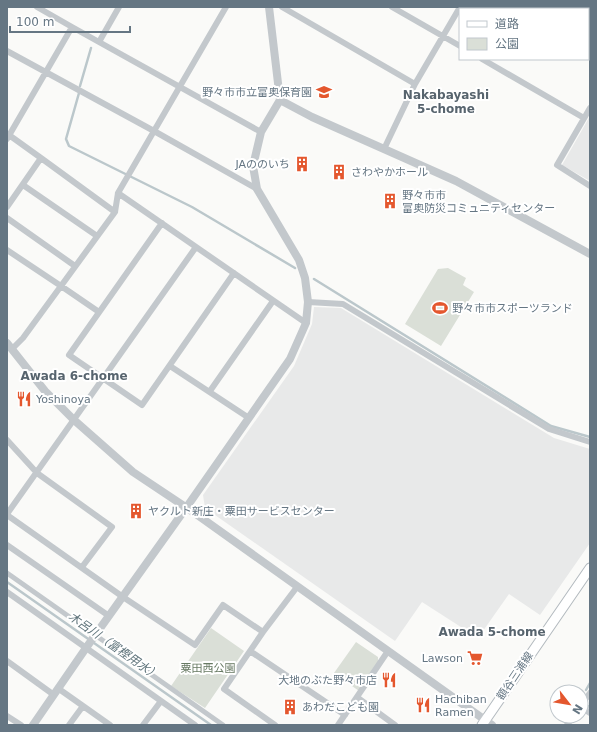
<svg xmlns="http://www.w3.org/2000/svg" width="597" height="732" font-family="'DejaVu Sans','Noto Sans JP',sans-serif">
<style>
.built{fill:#e8e9e9}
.green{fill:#dadfd7}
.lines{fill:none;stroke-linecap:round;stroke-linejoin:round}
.stream{stroke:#bbc7cb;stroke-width:2.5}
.secondary-casing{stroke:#b3babf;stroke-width:11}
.pedestrian{stroke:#c3c8cc;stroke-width:5}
.minor{stroke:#c3c8cc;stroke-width:6}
.tertiary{stroke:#c3c8cc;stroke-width:8}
.secondary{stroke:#fff;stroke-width:9}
.labels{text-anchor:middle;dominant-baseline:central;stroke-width:4;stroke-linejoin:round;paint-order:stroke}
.poi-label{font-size:11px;fill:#657683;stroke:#fff;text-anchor:start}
.park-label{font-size:11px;fill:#687a64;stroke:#fff}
.street-label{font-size:11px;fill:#657683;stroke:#fff}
.neighbourhood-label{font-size:12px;font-weight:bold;fill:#57646e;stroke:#fff}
.water-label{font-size:12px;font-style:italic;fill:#60757c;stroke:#fff}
</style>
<rect width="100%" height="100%" fill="#fafaf8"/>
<path class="built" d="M590 116V181L562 165Z
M314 307 341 308 554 438 590 449V543L540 615 509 594 478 638 422 602 395 641 205 508 203 495 294 366 312 324Z"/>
<path class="green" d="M448 268 466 278 463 285 474 292 441 346 405 324 438 269Z
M211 628 244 651 205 708 171 686Z
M356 642 378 657V663L359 691 334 673Z"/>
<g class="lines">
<path class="stream" d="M80 86 91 48
M79 93 66 139 69 146 192 207 295 268
M314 279 551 426 590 437
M7 582 211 725
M586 690 590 683
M589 706 590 709"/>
<defs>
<path id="secondary" d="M482 725 590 568"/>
</defs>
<use href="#secondary" class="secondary-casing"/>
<path class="pedestrian" d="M7 573 223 725"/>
<path class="minor" d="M282 7 415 84
M392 7 460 46
M72 27 261 132
M99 42 119 7
M7 51 154 131 257 189
M482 59 584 118
M590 108 557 165 590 186
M9 135 41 158
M7 139 72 27 37 7
M384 149 415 84 460 7
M23 185 97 236
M118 193 306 323
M7 207 41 158 115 212
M7 218 75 266
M162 223 69 355 142 405 234 273
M7 250 61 286 115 212 118 193 226 7
M308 302 343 304 549 429 590 442
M12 349 23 338 61 286 99 312
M170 366 249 418
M210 391 273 301
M7 440 37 473 112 527 82 567
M7 514 196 247
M7 515 123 597 195 645 223 605 263 632 297 587
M7 545 109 616
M7 592 195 725
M263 632 224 689 275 725
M250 651 345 715
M7 661 54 695
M59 689 110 725
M358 698 395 725
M581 705 590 693
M581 707 590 713
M7 716 21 725
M69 725 83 706
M143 725 161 701
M338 725 388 651
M567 725 573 716"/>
<path class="tertiary" d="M269 7 280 100
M7 343 45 391 74 420 133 472 196 514 492 725
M33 725 86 648 186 508 290 359 306 323 308 302 305 278 299 260 257 189 253 166 261 132 280 100 312 117 456 181 590 254"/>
<use href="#secondary" class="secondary"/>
</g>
<defs>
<symbol id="school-bare" viewBox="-9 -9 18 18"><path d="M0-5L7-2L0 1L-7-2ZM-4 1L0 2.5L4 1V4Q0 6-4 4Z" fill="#e4572e" stroke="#fff" stroke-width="2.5" paint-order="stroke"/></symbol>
<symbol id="building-bare" viewBox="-9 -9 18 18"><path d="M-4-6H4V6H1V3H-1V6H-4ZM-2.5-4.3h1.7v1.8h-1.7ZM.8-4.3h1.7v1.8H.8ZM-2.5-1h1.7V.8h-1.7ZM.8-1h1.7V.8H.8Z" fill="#e4572e" stroke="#fff" stroke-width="2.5" paint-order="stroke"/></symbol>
<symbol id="stadium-bare" viewBox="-9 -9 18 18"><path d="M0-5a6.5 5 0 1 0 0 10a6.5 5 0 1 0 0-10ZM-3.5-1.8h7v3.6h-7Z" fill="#e4572e" stroke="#fff" stroke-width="2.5" paint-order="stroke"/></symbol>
<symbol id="restaurant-bare" viewBox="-9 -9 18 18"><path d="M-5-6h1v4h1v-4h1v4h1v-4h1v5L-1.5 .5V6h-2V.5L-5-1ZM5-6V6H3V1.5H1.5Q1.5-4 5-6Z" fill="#e4572e" stroke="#fff" stroke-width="2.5" paint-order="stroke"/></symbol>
<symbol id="supermarket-bare" viewBox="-9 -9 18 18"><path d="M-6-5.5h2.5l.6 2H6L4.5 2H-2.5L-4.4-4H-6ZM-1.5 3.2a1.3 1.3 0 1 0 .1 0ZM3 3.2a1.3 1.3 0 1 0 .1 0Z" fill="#e4572e" stroke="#fff" stroke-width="2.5" paint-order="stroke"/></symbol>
</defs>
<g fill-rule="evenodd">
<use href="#school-bare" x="313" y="81" width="22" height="22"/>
<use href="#building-bare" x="291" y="153" width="22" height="22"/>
<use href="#building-bare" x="328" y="161" width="22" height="22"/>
<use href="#building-bare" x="379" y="190" width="22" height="22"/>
<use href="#stadium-bare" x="429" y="297" width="22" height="22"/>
<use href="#restaurant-bare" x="13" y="388" width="22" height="22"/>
<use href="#building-bare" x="125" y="500" width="22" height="22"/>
<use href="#supermarket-bare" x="464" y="647" width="22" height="22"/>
<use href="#restaurant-bare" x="378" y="669" width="22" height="22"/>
<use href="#restaurant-bare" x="412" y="694" width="22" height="22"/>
<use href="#building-bare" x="279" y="696" width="22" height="22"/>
</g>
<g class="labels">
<g class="poi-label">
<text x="312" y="92" text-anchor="end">野々市市立富奥保育園</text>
<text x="290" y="164" text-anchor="end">JAののいち</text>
<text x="351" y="172">さわやかホール</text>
<text x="402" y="195">野々市市<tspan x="402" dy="13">富奥防災コミュニティセンター</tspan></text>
<text x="452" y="308">野々市市スポーツランド</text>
<text x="36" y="399">Yoshinoya</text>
<text x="148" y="511">ヤクルト新庄・粟田サービスセンター</text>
<text x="463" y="658" text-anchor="end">Lawson</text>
<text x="377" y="680" text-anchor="end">大地のぶた野々市店</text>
<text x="435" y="699">Hachiban<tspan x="435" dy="13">Ramen</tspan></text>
<text x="302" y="707">あわだこども園</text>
</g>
<g class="park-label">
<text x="208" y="668">粟田西公園</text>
</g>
<g class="street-label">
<text transform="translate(515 676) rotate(-56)">額谷三浦線</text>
</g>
<g class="neighbourhood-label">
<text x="446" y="95">Nakabayashi<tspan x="446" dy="14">5-chome</tspan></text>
<text x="74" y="376">Awada 6-chome</text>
<text x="492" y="632">Awada 5-chome</text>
</g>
<g class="water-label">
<text transform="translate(114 646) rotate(35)">木呂川（富樫用水）</text>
</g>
</g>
<rect width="597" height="732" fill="none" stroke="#657683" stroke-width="16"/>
<rect x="459" y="8" width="130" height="52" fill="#ffffff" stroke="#c1c8cd"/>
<rect x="467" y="21" width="20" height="6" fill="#ffffff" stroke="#c1c8cd"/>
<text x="495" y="28" font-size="12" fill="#657683">道路</text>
<rect x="467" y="38" width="20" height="12" fill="#dadfd7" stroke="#c1c8cd"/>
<text x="495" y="48" font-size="12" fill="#657683">公園</text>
<g transform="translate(569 704) rotate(121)"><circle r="19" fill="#ffffff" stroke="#c1c8cd"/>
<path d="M0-3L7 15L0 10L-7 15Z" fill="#e4572e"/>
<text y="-6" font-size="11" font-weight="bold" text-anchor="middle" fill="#657683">N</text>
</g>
<path d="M10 26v6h120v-6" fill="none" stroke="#657683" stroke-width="2"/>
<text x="16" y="26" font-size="12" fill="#657683" stroke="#ffffff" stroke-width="3" paint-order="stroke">100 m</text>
</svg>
